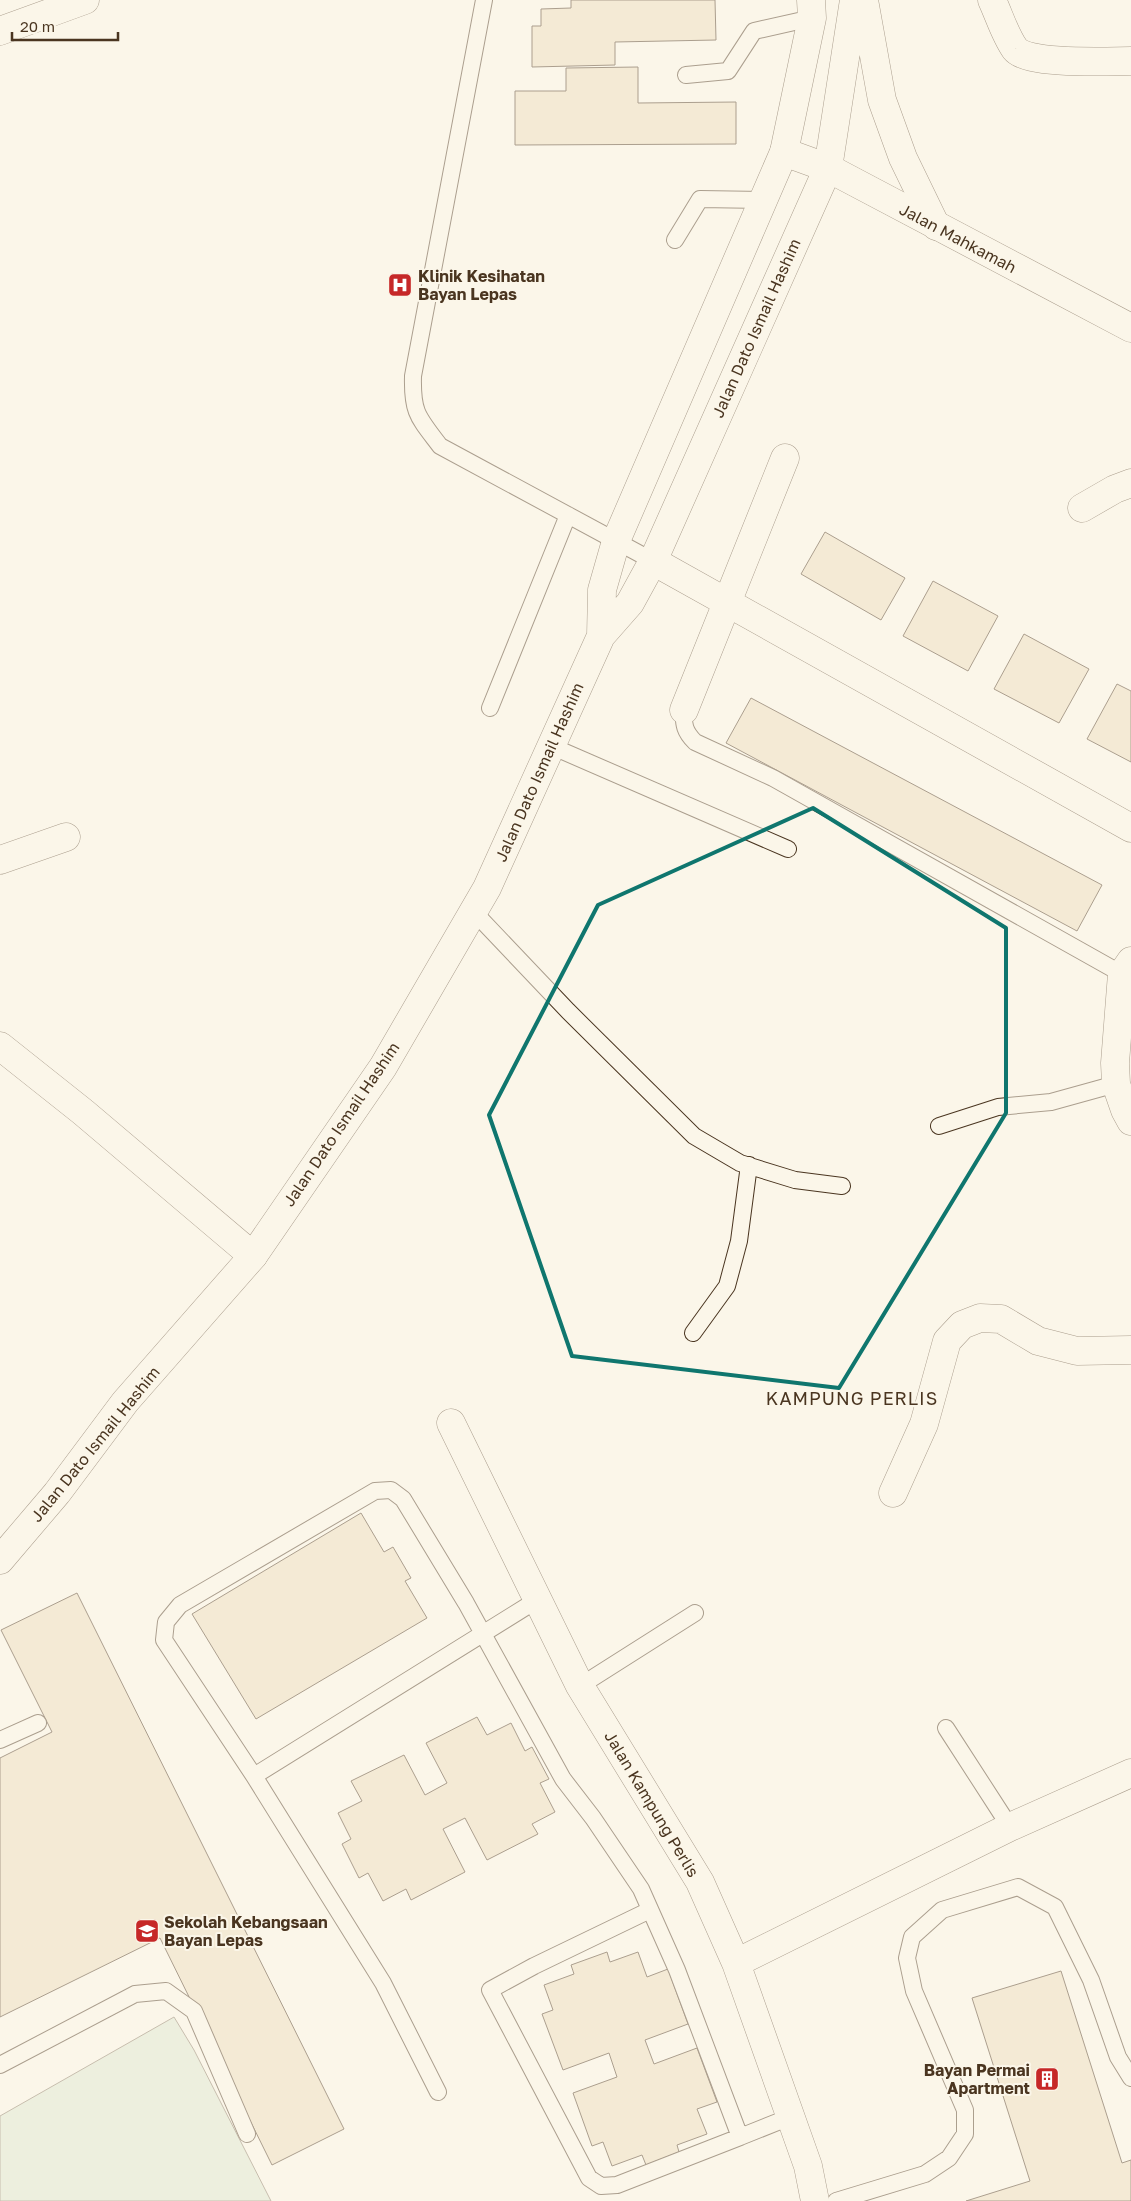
<svg xmlns="http://www.w3.org/2000/svg" width="1131" height="2201" font-family="'Golos Text',sans-serif">
<style>
.green{fill:#dce7d0;stroke:#887966}
.building{fill:#ecdcbc;stroke:#4a3520}
.lines{fill:none;stroke-linecap:round;stroke-linejoin:round}
.service-casing{stroke:#4a3520;stroke-width:18}
.minor-casing{stroke:#4a3520;stroke-width:29}
.secondary-casing{stroke:#4a3520;stroke-width:29}
.primary-casing{stroke:#4a3520;stroke-width:29}
.service{stroke:#fbf6e9;stroke-width:16}
.minor{stroke:#fbf6e9;stroke-width:28}
.secondary{stroke:#fbf6e9;stroke-width:28}
.primary{stroke:#fbf6e9;stroke-width:28}
.marked{fill:none;stroke:#0f766e;stroke-width:4;stroke-linejoin:round}
.labels{text-anchor:middle;dominant-baseline:central;stroke-width:4;stroke-linejoin:round;paint-order:stroke}
.street-label{font-size:16px;fill:#4a3520;stroke:#fbf6e9}
.poi-label{font-size:16px;font-weight:bold;fill:#4a3520;stroke:#fbf6e9;text-anchor:start}
.neighbourhood-label{font-size:18px;letter-spacing:1px;fill:#4a3520;stroke:#fbf6e9}
</style>
<rect width="100%" height="100%" fill="#fbf6e9"/>
<path class="green" d="M174 2017 194 2050 271 2201H0V2116Z"/>
<path class="building" d="M571 0H715L716 40 615 42V65L532 67V26H541V9L571 8Z
M638 67V103L736 102V144L515 145V91H566V68Z
M825 532 905 578 881 620 801 574Z
M933 581 998 616 968 671 903 636Z
M1024 634 1089 669 1059 723 994 689Z
M1117 684 1131 691V762L1087 739Z
M751 698 1102 885 1077 931 726 743Z
M361 1513 384 1552 393 1547 411 1578 405 1581 427 1618 256 1719 192 1614Z
M77 1593 344 2129 272 2165 160 1938 0 2017V1758L52 1732 1 1630Z
M477 1717 487 1735 511 1723 525 1751 532 1747 549 1779 540 1783 555 1812 532 1824 538 1834 487 1860 465 1818 443 1829 465 1872 411 1900 406 1889 383 1901 368 1873 359 1878 342 1844 351 1839 338 1813 362 1801 351 1781 404 1755 425 1795 447 1783 426 1743Z
M607 1952 610 1962 638 1952 647 1977 668 1969 688 2024 645 2040 654 2064 697 2048 717 2102 697 2109 707 2134 677 2145 679 2152 646 2165 642 2155 612 2166 603 2142 592 2146 573 2093 617 2077 609 2053 563 2070 542 2014 553 2010 544 1985 574 1974 571 1965Z
M1061 1971 1122 2163 1131 2160V2201H966L1030 2181 972 1998Z"/>
<g class="lines">
<defs>
<path id="service" d="M484 0 413 376C412 413 418 417 440 446L653 561
M686 75 728 71 754 31 812 18
M675 240 700 199 763 200
M490 708 568 515
M684 710C683 725 685 732 695 742L773 778 1122 974
M551 746 788 849
M473 911 568 1011 694 1136 740 1163 795 1180 842 1186
M939 1126 998 1107 1051 1102 1116 1084
M693 1333 727 1286 739 1241 749 1165
M580 1686 695 1613
M946 1728 1010 1827
M0 1740 38 1723
M254 1776 537 1600
M0 2065 135 1994 166 1991 194 2011 247 2134
M438 2092 383 1983 254 1776 164 1640 166 1622 180 1605 375 1491 391 1490 403 1499 466 1603 563 1779 593 1818 641 1889 677 1970 740 2137 617 2185 601 2186 589 2178 490 1990 534 1966 650 1910
M740 2137 790 2117
M836 2201 925 2174 949 2158 965 2134V2110L914 1991 907 1958 912 1937 942 1910 1018 1887 1055 1907 1091 1980 1118 2057 1131 2078"/>
<path id="minor" d="M992 0C999 15 1005 35 1015 49 1027 65 1109 61 1131 61
M0 31 85 0
M1082 508 1115 489 1131 483
M653 561 1131 828
M684 710 785 458
M0 860 66 837
M1131 961 1122 974 1115 1063 1116 1084 1125 1110 1131 1121
M0 1046 83 1112 253 1256
M451 1423 580 1686 700 1882 736 1963 808 2166 815 2201
M893 1493 924 1424 947 1341 962 1325 980 1318 1001 1319 1038 1341 1077 1351 1131 1350
M736 1963 1010 1827 1131 1773"/>
<path id="secondary" d="M784 152 828 168 1131 328"/>
<path id="primary" d="M864 0 882 100 903 158 936 226
M601 636 602 590 616 541 784 152 812 18 811 0
M0 1560 57 1493 125 1402 253 1256 383 1067 487 888 601 636 630 603 653 561 828 168 854 0"/>
</defs>
<use href="#service" class="service-casing"/>
<use href="#minor" class="minor-casing"/>
<use href="#secondary" class="secondary-casing"/>
<use href="#primary" class="primary-casing"/>
<use href="#service" class="service"/>
<use href="#minor" class="minor"/>
<use href="#secondary" class="secondary"/>
<use href="#primary" class="primary"/>
</g>
<path d="M0 0H1131V2201H0ZM813 808 1006 928V1113L839 1388 572 1356 489 1115 598 905Z" fill="#fbf6e9" fill-opacity=".55" fill-rule="evenodd"/>
<path class="marked" d="M813 808 1006 928V1113L839 1388 572 1356 489 1115 598 905Z"/>
<defs>
<symbol id="hospital-square" viewBox="-11 -11 22 22"><rect x="-9" y="-9" width="18" height="18" rx="4" fill="#c62828" stroke="#fbf6e9"/><path d="M-5-5h3v3.5h4V-5h3V5h-3V1.5h-4V5h-3Z" fill="#fff"/></symbol>
<symbol id="school-square" viewBox="-11 -11 22 22"><rect x="-9" y="-9" width="18" height="18" rx="4" fill="#c62828" stroke="#fbf6e9"/><path d="M0-5L7-2L0 1L-7-2ZM-4 1L0 2.5L4 1V4Q0 6-4 4Z" fill="#fff"/></symbol>
<symbol id="building-square" viewBox="-11 -11 22 22"><rect x="-9" y="-9" width="18" height="18" rx="4" fill="#c62828" stroke="#fbf6e9"/><path d="M-4-6H4V6H1V3H-1V6H-4ZM-2.5-4.3h1.7v1.8h-1.7ZM.8-4.3h1.7v1.8H.8ZM-2.5-1h1.7V.8h-1.7ZM.8-1h1.7V.8H.8Z" fill="#fff"/></symbol>
</defs>
<g fill-rule="evenodd">
<use href="#hospital-square" x="386" y="271" width="28" height="28"/>
<use href="#school-square" x="133" y="1917" width="28" height="28"/>
<use href="#building-square" x="1033" y="2065" width="28" height="28"/>
</g>
<g class="labels">
<g class="street-label">
<text transform="translate(958 238) rotate(28)">Jalan Mahkamah</text>
<text transform="translate(756 328) rotate(-66)">Jalan Dato Ismail Hashim</text>
<text transform="translate(539 772) rotate(-66)">Jalan Dato Ismail Hashim</text>
<text transform="translate(341 1124) rotate(-56)">Jalan Dato Ismail Hashim</text>
<text transform="translate(95 1444) rotate(-51)">Jalan Dato Ismail Hashim</text>
<text transform="translate(652 1804) rotate(59)">Jalan Kampung Perlis</text>
</g>
<g class="poi-label">
<text x="418" y="276">Klinik Kesihatan<tspan x="418" dy="18">Bayan Lepas</tspan></text>
<text x="164" y="1922">Sekolah Kebangsaan<tspan x="164" dy="18">Bayan Lepas</tspan></text>
<text x="1030" y="2070" text-anchor="end">Bayan Permai<tspan x="1030" dy="18">Apartment</tspan></text>
</g>
<g class="neighbourhood-label">
<text x="852" y="1398">KAMPUNG PERLIS</text>
</g>
</g>
<path d="M12 32v8h106v-8" fill="none" stroke="#4a3520" stroke-width="2.5"/>
<text x="20" y="32" font-size="15" fill="#4a3520" stroke="#fbf6e9" stroke-width="4" paint-order="stroke">20 m</text>
</svg>
